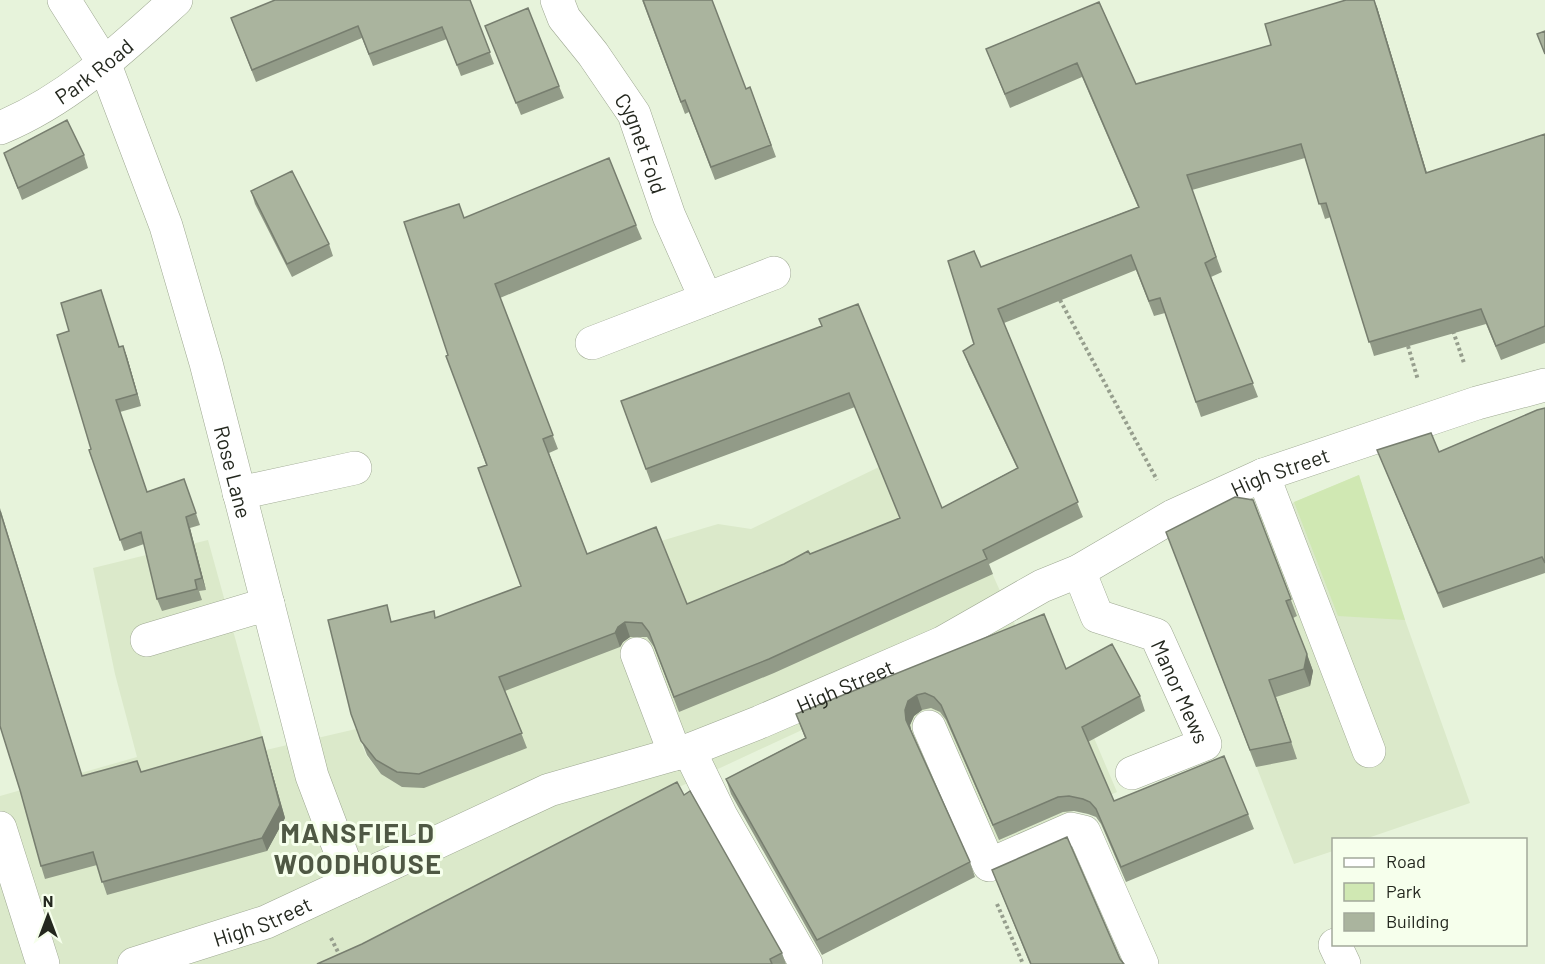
<svg xmlns="http://www.w3.org/2000/svg" width="1545" height="964" font-family="Barlow,sans-serif">
<style>
.built{fill:#dbe9ca}
.green{fill:#d0e8b3}
.lines{fill:none;stroke-linecap:round;stroke-linejoin:round}
.minor-casing{stroke:#9ea892;stroke-width:34}
.path{stroke:#969e8d;stroke-width:4;stroke-dasharray:3 3;stroke-linecap:butt}
.minor{stroke:#fff;stroke-width:33}
.wall{fill:#929b88}
.shaded-wall{fill:#777e6f}
.building{fill:#aab49e;stroke:#777e6f;stroke-width:1.5}
.labels{text-anchor:middle;dominant-baseline:central;stroke-width:6;stroke-linejoin:round;paint-order:stroke}
.street-label{font-size:21px;fill:#24281f;stroke:#f6ffec}
.district-label{font-size:27px;font-weight:bold;letter-spacing:1.5px;fill:#4f5844;stroke:#f6ffec}
</style>
<rect width="100%" height="100%" fill="#e7f3db"/>
<path class="built" d="M879 467 908 538 965 513 1022 640 1066 672 1117 792 938 870 825 787 802 730 679 787 769 964H0V796L137 757 115 674 93 568 208 540 266 750 356 729 366 755 381 774 503 690 661 541 718 524 751 529Z
M1359 475 1405 620 1470 803 1365 839 1334 840 1333 851 1294 864 1173 550 1241 514 1259 517Z"/>
<path class="green" d="M1359 475 1405 620 1338 616 1294 502Z"/>
<g class="lines">
<defs>
<g id="minor">
<path id="s1" d="M64 0 105 65 166 226 206 363 312 776 352 882"/>
<path id="s2" d="M557 0 564 18 593 54 634 114 669 216 706 299"/>
<path id="s3" d="M0 128C68 100 122 49 176 0"/>
<path d="M592 343 774 273"/>
<path d="M1263 475 1369 751"/>
<path d="M239 493 355 468"/>
<path id="s4" d="M1079 571 1097 616 1156 635 1205 744 1132 773"/>
<path d="M147 640 268 604"/>
<path d="M637 654 675 754"/>
<path d="M929 727 989 865 1071 829 1084 832 1142 964"/>
<path d="M689 750 721 816 806 964"/>
<path d="M0 828 43 964"/>
<path d="M1335 945 1344 964"/>
<path id="s5" d="M134 964 266 922 549 790 689 750 760 722 942 643 1042 586 1079 571 1173 516 1263 475 1477 403 1545 385"/>
</g>
</defs>
<use href="#minor" class="minor-casing"/>
<path class="path" d="M1060 300 1157 480
M1453 331 1464 363
M1408 346 1418 380
M997 904 1023 964
M331 938 344 964"/>
<use href="#minor" class="minor"/>
</g>
<path class="wall" d="M470 0 494 64 461 76 447 39 373 66 362 38 256 82 231 18Z
M642 0 746 89 750 87 776 157 715 180 689 112 685 114Z
M1099 2 1136 84 1271 45 1377 7 1427 173 1545 134V343L1501 360 1486 324 1374 356 1331 217 1325 219 1305 158 1192 190 1222 272 1211 277 1258 397 1201 417 1165 313 1154 316 1136 270 1004 323 1083 517 989 564 993 574 774 673 679 712 654 647 647 637H630L623 642 620 647 505 691 527 748 424 788 402 787 381 774 367 755 351 714 393 622 436 618 521 586 486 465 448 355 465 218 636 225 642 239 500 298 558 449 549 453 587 554 687 604 900 518 855 407 651 483 621 401 822 327 942 508 1017 468 969 366 963 351 974 344 981 267 1138 207 1082 77 1010 108 986 49Z
M485 26 559 86 564 98 521 115Z
M4 153 84 155 88 168 22 200Z
M251 191 329 244 333 256 292 277 255 204Z
M120 346H123L127 357 141 406 120 412 147 492 184 479 200 525 190 528 206 590 199 591 202 600 162 611 157 599 144 544 124 551 89 450 91 449Z
M1545 408V573L1443 608 1377 450 1439 452Z
M1253 500 1297 616 1293 618 1313 671 1310 686 1276 697 1297 759 1256 767 1173 550Z
M0 508 82 776 141 772 266 751 285 818 267 851 107 895 97 865 45 879 41 866 20 790 0 726Z
M1066 669 1140 696 1145 711 1088 742 1114 801 1248 814 1254 829 1126 882 1101 824 1096 817 1088 814 1074 811 1063 812 999 840 946 720 940 712 931 708 922 710 914 716 910 725 911 730 970 862 975 877 822 955 731 794 726 779 805 738 796 714Z
M684 795 782 953 786 964H317L362 944Z
M992 870 1120 959 1124 964H1030Z"/>
<path class="shaded-wall" d="M1374 0 1377 7 1431 187 1426 173Z
M123 346 127 357 141 406 137 394Z
M186 517 190 528 206 590 202 578Z
M625 622 630 637 623 642 620 647 615 633 618 627Z
M1307 654 1313 671 1310 686 1304 669Z
M917 695 922 710 914 716 910 725 912 734 906 720 905 710 908 701Z
M262 737 266 751 285 818 267 851 262 838Z"/>
<path class="building" d="M275 0H470L490 52 457 65 442 27 369 54 358 26 252 70 231 18Z
M643 0H712L746 89 750 87 771 145 711 167 685 100 681 102Z
M1346 0H1374L1426 173 1545 134V326L1496 346 1481 309 1369 342 1326 203 1319 204 1301 144 1187 175 1216 257 1205 263 1253 383 1196 402 1160 298 1149 301 1131 255 998 309 1078 502 983 550 987 559 769 659 674 697 649 632 642 623 625 622 618 627 615 633 499 677 522 733 419 774 397 772 376 760 361 741 351 714 328 620 387 605 391 622 434 611 435 618 521 586 478 468 487 465 446 356 448 355 404 222 459 204 464 218 609 158 636 225 495 284 553 435 543 439 587 554 656 527 687 604 784 564 808 551 810 554 900 518 849 393 646 469 621 401 822 326 819 319 858 304 942 508 1018 468 963 351 974 344 948 261 974 251 981 267 1139 207 1077 63 1005 94 986 49 1099 2 1136 84 1271 45 1265 24Z
M528 8 559 86 516 103 485 26Z
M1545 31V54L1537 34Z
M67 120 84 155 18 188 4 153Z
M292 171 329 244 287 264 251 191Z
M101 290 119 347 123 346 137 394 116 400 147 492 184 479 196 513 186 517 202 578 195 580 197 589 157 599 141 532 120 540 89 450 91 449 57 335 69 331 61 303Z
M1545 408V563L1542 557 1438 593 1377 450 1431 433 1439 452 1537 410Z
M1235 497 1253 500 1291 599 1286 601 1307 654 1304 669 1269 680 1291 742 1250 750 1166 532Z
M0 511 82 776 137 761 141 772 262 737 280 805 262 838 102 882 93 852 41 866 20 790 0 726Z
M1044 614 1066 669 1112 644 1140 696 1082 727 1114 801 1224 756 1248 814 1121 867 1096 809 1090 802 1083 799 1069 796 1058 797 993 825 941 705 934 697 925 693 917 695 908 701 905 710 906 720 970 862 817 940 726 779 806 738 796 714Z
M677 782 684 795 690 791 782 953 770 959 772 964H317L362 944Z
M1067 837 1120 959 1124 964H1031L992 870Z"/>
<g class="labels">
<g class="street-label">
<text stroke="none"><textPath href="#s3" startOffset="110">Park Road</textPath></text>
<text stroke="none"><textPath href="#s2" startOffset="168">Cygnet Fold</textPath></text>
<text stroke="none"><textPath href="#s5" startOffset="1251">High Street</textPath></text>
<text stroke="none"><textPath href="#s1" startOffset="504">Rose Lane</textPath></text>
<text stroke="none"><textPath href="#s5" startOffset="765">High Street</textPath></text>
<text stroke="none"><textPath href="#s4" startOffset="172">Manor Mews</textPath></text>
<text stroke="none"><textPath href="#s5" startOffset="135">High Street</textPath></text>
</g>
<g class="district-label">
<text x="358" y="832">MANSFIELD<tspan x="358" dy="31">WOODHOUSE</tspan></text>
</g>
</g>
<rect x="1332" y="838" width="195" height="108" fill="#f6ffec" stroke="#a2a99a" stroke-width="1.5"/>
<rect x="1344" y="858" width="30" height="9" fill="#ffffff" stroke="#a2a99a" stroke-width="1.5"/>
<text x="1386" y="868" font-size="18" fill="#24281f">Road</text>
<rect x="1344" y="883" width="30" height="18" fill="#d0e8b3" stroke="#a2a99a" stroke-width="1.5"/>
<text x="1386" y="898" font-size="18" fill="#24281f">Park</text>
<rect x="1344" y="913" width="30" height="18" fill="#aab49e" stroke="#a2a99a" stroke-width="1.5"/>
<text x="1386" y="928" font-size="18" fill="#24281f">Building</text>
<g transform="translate(48 916)" stroke="#f6ffec" stroke-width="4.5" paint-order="stroke">
<path d="M0-4.5L10 22L0 15L-10 22Z" fill="#24281f"/>
<text y="-9" font-size="16" font-weight="bold" text-anchor="middle" fill="#24281f">N</text>
</g>
</svg>
